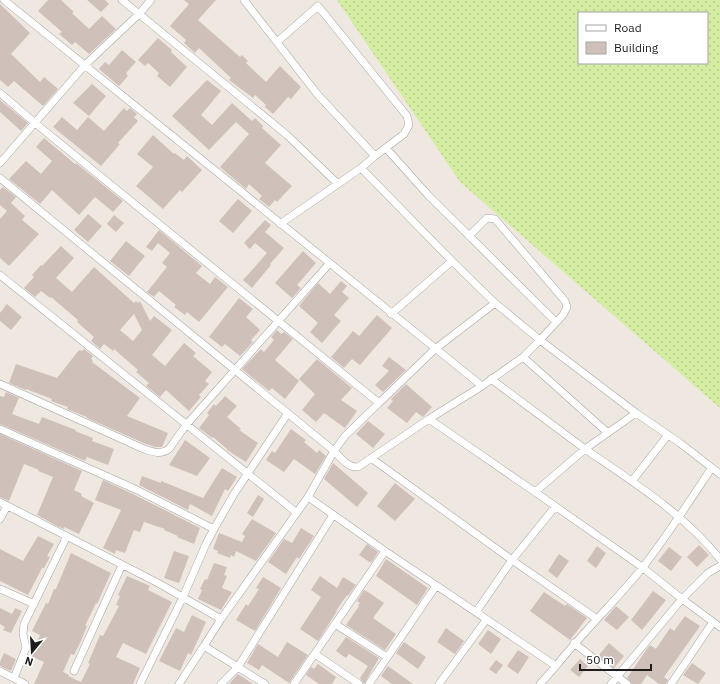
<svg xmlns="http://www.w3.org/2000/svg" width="720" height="684" font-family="'IBM Plex Sans',sans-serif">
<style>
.grass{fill:url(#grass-dots);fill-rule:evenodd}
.building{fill:#cfc0ba;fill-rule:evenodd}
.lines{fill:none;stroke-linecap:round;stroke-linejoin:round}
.minor-casing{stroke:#a4a4a4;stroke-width:8}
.minor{stroke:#fff;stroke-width:7}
</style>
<defs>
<pattern id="grass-dots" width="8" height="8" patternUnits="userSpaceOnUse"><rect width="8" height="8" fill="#d5eda3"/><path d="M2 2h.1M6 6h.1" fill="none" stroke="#b6cb8c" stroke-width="1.8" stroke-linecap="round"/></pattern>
</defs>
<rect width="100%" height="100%" fill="#efe8e1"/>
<path class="grass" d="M337 0H720V408L460 182ZM579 13H707V63H579Z"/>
<path class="building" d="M48 0H61L74 12 72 13 89 29 102 16 116 29 89 54 75 42 72 45 59 34 62 32 38 11Z
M87 0H105L109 4 101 12Z
M184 0H216L198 20 240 57 242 55 248 61 246 63 266 82 280 66 301 87 291 99 288 97 273 114 265 107 266 105 255 95 253 98 229 80 231 78 199 48 195 53 184 43 186 40 170 26 189 4Z
M0 4 30 33 11 54 40 82 44 77 58 89 43 106 14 81 8 87 0 80Z
M158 38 172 50 171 52 187 67 170 87 157 76 159 73 148 63 145 66 138 60Z
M122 50 136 62 126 73 128 76 119 86 99 69 105 62 109 65Z
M207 80 221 91 201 115 212 125 232 103 252 121 255 118 263 126 262 128 281 145 265 163 292 186 277 202 275 200 269 207 259 199 262 196 249 184 246 189 220 167 249 134 236 122 209 150 172 116Z
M92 84 106 96 89 116 73 103Z
M0 100 28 123 21 131 0 112Z
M124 108 127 111 130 108 137 114 134 117 138 121 118 143 120 144 101 166 53 127 62 117 77 130 88 117 104 131Z
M153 135 174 154 175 153 184 160 187 156 202 170 182 192 180 190 163 209 136 186 153 167 137 154Z
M44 138 75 164 76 163 123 201 113 212 95 197 79 215 52 190 40 204 9 179 26 161 41 174 52 161 36 147Z
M3 187 16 197 11 203 25 216 22 220 39 234 9 266 0 258V219L7 211 0 205V190Z
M238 199 252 211 233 233 219 221Z
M88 214 102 226 88 242 74 230Z
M114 215 124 223 116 232 107 224Z
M265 220 271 225 265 232 284 248 270 264 271 265 252 288 243 280 267 253 255 243 250 249 244 243Z
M159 230 202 266 196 273 210 284 215 277 228 287 199 322 187 312 185 315 174 307 176 305 159 291 154 297 147 292 167 267 162 263 170 253 158 243 152 251 146 247Z
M126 241 145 256 129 276 110 261Z
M61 246 74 258 56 278 72 292 94 267 134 303 136 301 138 303 140 301 150 321 154 316 172 330 152 355 165 366 184 343 196 353 193 356 212 372 205 381 209 384 199 395 201 397 189 411 166 390 160 397 146 386 149 383 136 372 138 370 114 349 113 351 104 344 100 349 91 341 94 337 77 322 78 320 51 297 50 298 41 291 35 297 24 288 34 277 32 275 41 265 42 266ZM134 314 142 330 133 341 120 330Z
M303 251 316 263 297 285 301 288 292 298 275 283Z
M341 281 347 286 342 292 349 298 334 315 341 321 322 343 310 332 318 323 299 306 318 283 330 294Z
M239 298 253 309 246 317 260 330 251 340 253 342 240 356 225 344 222 347 209 337Z
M7 304 22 317 11 330 0 321V313Z
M377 315 392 328 360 365 352 359 344 368 331 357 353 331 359 336Z
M277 330 281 334 284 332 293 339 275 360 299 381 285 399 272 388 269 391 242 369 261 349 264 352 274 340 271 337Z
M84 349 93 356 91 359 93 361 92 362 140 398 127 416 168 433 162 447H155L146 444 87 418V417L67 409 68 407 51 401 52 399 26 389V390L9 383 16 364 57 378 79 350 82 351Z
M389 357 406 370 383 392 375 385 389 371 382 366Z
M317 359 352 388 341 400 357 411 345 428 324 413 316 422 302 410 315 394 299 379Z
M406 384 432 407 423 417 416 412 407 423 387 408 393 401 391 399Z
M6 392 19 398 12 414 39 424 42 417 76 430 75 431 93 438 92 441 114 449 108 465 87 457 85 461 0 424V396L4 397Z
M225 396 237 406 227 417 241 429 239 430 258 443 246 462 227 450V449L213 437 212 438 199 428 209 415 207 413 214 404 216 406Z
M368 421 385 434 373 448 356 434Z
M291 429 306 440 304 442 317 453 319 450 326 456 315 474 294 459 284 472 266 460 272 451 275 453Z
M0 434 82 471 74 490 82 494 81 496 94 503 79 534 64 527V529L57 526 37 515 53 477 38 471 39 470 24 464 9 501 0 497Z
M185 440 210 458 197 476 169 465Z
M333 463 368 493 357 507 324 479Z
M222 468 237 477 228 491 225 489 212 516 190 504 188 510 139 485 142 476 161 483V481L203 498Z
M103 480 133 494 200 528 194 544 177 537 178 536 164 530 165 529 144 522 140 532 134 530 125 553 116 550 115 554 103 548 121 510 95 500Z
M395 483 415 499 395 521 377 506Z
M258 495 264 499 253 517 247 513Z
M252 519 276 533 256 561 236 551 234 557 231 555 230 558 217 553 218 551 213 549 219 533 242 542 245 536 242 534Z
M301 528 314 536 299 559 297 557 286 574 268 562 284 539 292 543Z
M38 536 54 544 47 556 50 557 44 568H42L28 595 0 581V549L23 561Z
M367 544 378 552 371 563 359 555Z
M699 545 709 555 697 567 687 557Z
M597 546 606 553 596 568 587 561Z
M669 547 682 557 671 571 658 561Z
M174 551 189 556 179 583 164 578Z
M71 553 111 573 97 604 96 603 85 626H87L81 641 74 655 71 654 63 672 69 675 68 676 81 682 90 664 88 663 100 635 103 636 119 606 116 605 120 596 118 595 127 576 150 586 148 590 172 602 146 654 123 643 116 657 140 668 133 684H34L44 662 31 656 40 635 32 631 46 603 48 604 54 589H56Z
M559 554 569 561 557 578 548 571Z
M386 559 428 588 417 605 376 576Z
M214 563 227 567 224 575 227 576 222 588 232 592 221 610 198 599 202 590 200 589 205 579 207 580Z
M320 576 337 588 343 577 356 585 348 596 347 595 336 611H337L318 641 300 629 321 597 311 590Z
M263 577 281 588 255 631 236 620 246 604 248 606 259 589 256 588Z
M364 590 368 592 384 603 373 618 396 634 385 650 346 625 359 606 358 605 360 603 357 601Z
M653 591 666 600 642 630 631 620Z
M544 592 565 606 567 604 587 618 570 640 530 611Z
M616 606 629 617 617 630 604 620Z
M0 608 12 614 15 608 22 611 11 633 3 630 5 627 0 624Z
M192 615 206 622 191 655 188 653 180 671 159 661 176 628 184 632Z
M685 616 700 626 664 677 668 680 666 684H659L647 675 641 684H632L627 678 647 649 650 645 656 649 670 628 674 631Z
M446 628 464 641 455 654 437 642Z
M488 630 501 639 491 654 478 644Z
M346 637 379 658 364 684 360 678 368 666 349 654 346 658 336 651Z
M287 642 308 655 289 683 262 665 259 670 247 663 258 644 278 657Z
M404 642 426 657 418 669 396 653Z
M609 643 624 656 614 668 598 656Z
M518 650 529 657 518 674 507 666Z
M4 653 16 659 11 671 0 666V662Z
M580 659 588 666 579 677 570 670Z
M496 660 503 665 496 674 489 669Z
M692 663 706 673 698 684 683 675Z
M318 664 336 677 332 684H319L306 675 311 667 314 669Z
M388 666 413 684H392L381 676Z
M238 674 253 684H229Z"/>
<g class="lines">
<defs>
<path id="minor" d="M4 0 482 386 429 419 535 492 642 567 682 599 611 684
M122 0 287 135 338 184
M244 0 318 95 375 156
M277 42 318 6 407 116 409 125 404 134 375 156 361 168
M0 93 35 123 379 403 345 436 334 451 0 178
M386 148 428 195 556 322
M0 163 85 65 139 14 151 0
M280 224 361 168 452 261 391 314
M469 236 487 218 495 219 565 301 567 307 563 315 540 340 523 357 482 386
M452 261 495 303 540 340 636 413 585 449 491 379
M0 275 297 513
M523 357 608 433
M0 384 144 449C153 452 161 455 169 449L186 425 329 264
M379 403 435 349 495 303
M636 413 680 443 720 474
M0 429 135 489 214 529
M371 458 512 560 597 619
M632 481 668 435
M535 492 585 449C633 482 684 514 720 559
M308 497 385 551 556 666 540 684
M0 502 158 583 221 619
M0 519 7 506
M720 566 708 573 682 599 720 627
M0 589 34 604
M476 612 512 560 555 507
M335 624 387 657
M574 643 627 684
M315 654 359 684
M556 666C583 632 616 601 643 567 667 536 689 502 711 469
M0 671 25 684
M74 671 122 565
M14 678 26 648 23 634 24 624 67 536
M140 684 183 597 206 544 214 529 234 494 288 413
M179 684 204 646
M221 684 238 667 333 515
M265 684 204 646 221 619 308 497 334 451C341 458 348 468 358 467L429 419
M294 684 385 551
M369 684 436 586
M439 684 486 620
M671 684 713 622"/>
</defs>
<use href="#minor" class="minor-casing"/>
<use href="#minor" class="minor"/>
</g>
<rect x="578" y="12" width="130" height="52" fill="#ffffff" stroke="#a5a5a5"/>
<rect x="586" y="25" width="20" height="6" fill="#ffffff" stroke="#a5a5a5"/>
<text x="614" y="32" font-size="12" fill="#1d1d1d">Road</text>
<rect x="586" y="42" width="20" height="12" fill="#cfc0ba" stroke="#a5a5a5"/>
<text x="614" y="52" font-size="12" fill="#1d1d1d">Building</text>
<g transform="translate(32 652) rotate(198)" stroke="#ffffff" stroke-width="3" paint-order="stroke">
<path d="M0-3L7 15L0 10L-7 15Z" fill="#1d1d1d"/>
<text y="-6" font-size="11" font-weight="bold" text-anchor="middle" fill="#1d1d1d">N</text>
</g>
<path d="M580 664v6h71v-6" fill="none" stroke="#1d1d1d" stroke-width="2"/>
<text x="586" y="664" font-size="12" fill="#1d1d1d" stroke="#ffffff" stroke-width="3" paint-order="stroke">50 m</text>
</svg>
